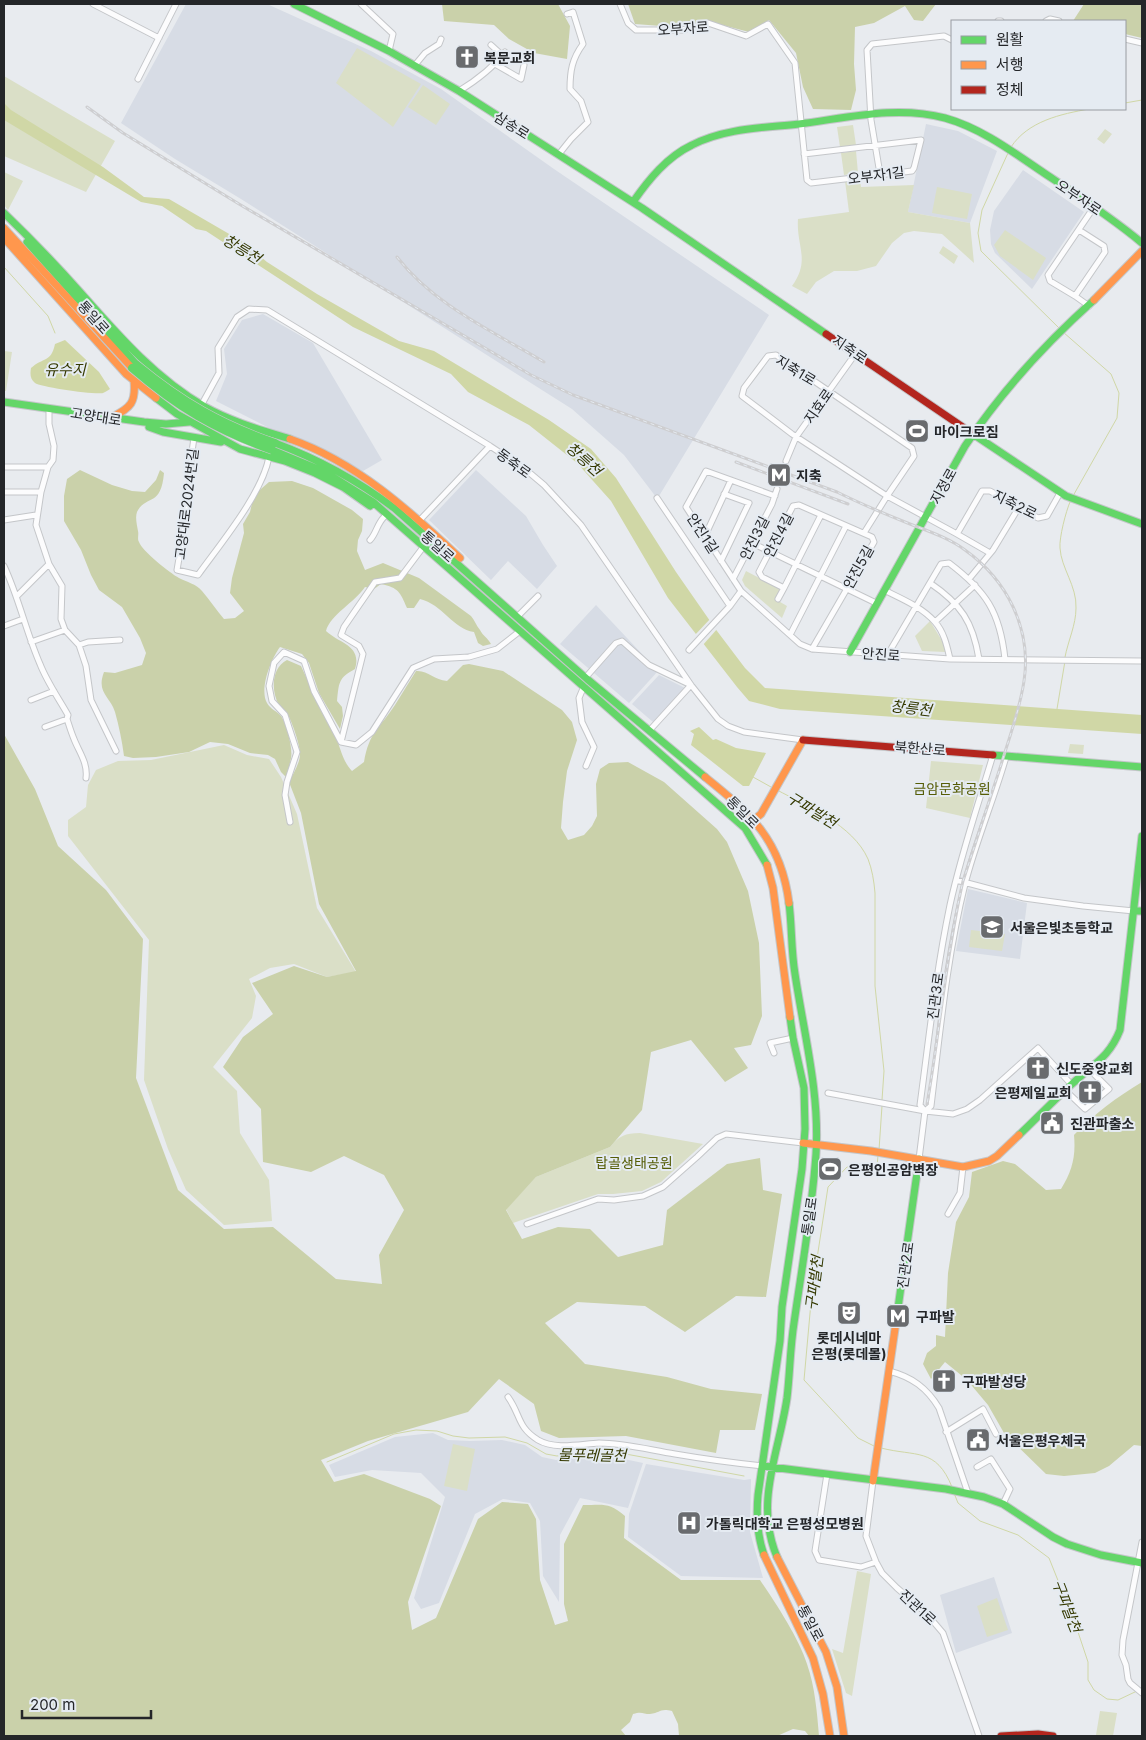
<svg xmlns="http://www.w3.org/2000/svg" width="1146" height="1740" font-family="Inter,'Noto Sans KR',sans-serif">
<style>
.built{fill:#d7dce5}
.green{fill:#dadfc7}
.forest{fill:#cad1aa}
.water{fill:#d0d7a6}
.pier{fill:#e8ebef}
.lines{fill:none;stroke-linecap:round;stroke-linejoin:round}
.stream{stroke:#d0d7a6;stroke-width:1}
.street-tunnel{stroke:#c1c4c7;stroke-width:5;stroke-dasharray:5 2.5;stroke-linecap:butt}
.street-casing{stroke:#c4c6c9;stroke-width:7}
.fast-casing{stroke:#c4c6c9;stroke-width:9}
.slow-casing{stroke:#c4c6c9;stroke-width:9}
.jam-casing{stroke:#c4c6c9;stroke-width:9}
.street{stroke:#fcfcfd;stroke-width:5}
.fast{stroke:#63d668;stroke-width:7}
.slow{stroke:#ff974d;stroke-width:7}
.jam{stroke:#b3261e;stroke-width:7}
.rail-casing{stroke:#ceced0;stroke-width:3}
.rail{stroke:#e5ebf2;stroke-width:1;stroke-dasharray:4;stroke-linecap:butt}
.fast-bridge-casing{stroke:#c7c8ca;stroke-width:9;stroke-linecap:butt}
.fast-bridge{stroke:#63d668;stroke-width:8}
.labels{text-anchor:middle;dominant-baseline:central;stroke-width:4;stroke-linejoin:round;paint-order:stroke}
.street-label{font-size:14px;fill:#242629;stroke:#e5ebf2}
.poi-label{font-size:14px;font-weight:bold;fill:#242629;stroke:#e5ebf2;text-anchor:start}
.park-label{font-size:14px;fill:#565d06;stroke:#e5ebf2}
.water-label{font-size:15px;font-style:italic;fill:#353900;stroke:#e5ebf2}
</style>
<rect width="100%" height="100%" fill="#e8ebef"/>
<path class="built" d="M186 4H267L371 51 441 89 554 169 769 315 659 496 656 497 624 455 572 409 241 199 175 159 121 123Z
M926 124 958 131 997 151 970 223 908 212Z
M1023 170 1084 212 1032 289 995 253 991 244 990 230 994 211Z
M263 314 313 343 382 460 363 471 305 440 273 430 216 401 227 374 224 349 242 320Z
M476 470 526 516 543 545 557 566 537 589 508 561 491 580 429 520Z
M596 605 658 671 629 703 560 644Z
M659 675 685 688 653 722 632 704Z
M968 889 1027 903 1020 959 956 951Z
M433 1433 448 1440 470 1441 502 1440 525 1445 542 1457 556 1460 580 1456 605 1455 643 1463 628 1508 580 1498 560 1535 559 1602 543 1576 540 1521 530 1503 503 1499 475 1514 439 1603 421 1609 414 1598 445 1497 421 1473 372 1470 335 1477 329 1465 395 1437Z
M646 1464 744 1480 751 1479 750 1532 763 1578 681 1576 628 1537 629 1514Z
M994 1577 1012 1633 956 1653 940 1595Z"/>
<path class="green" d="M357 48 421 84 393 127 336 83Z
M4 76 115 141 86 192 4 156Z
M423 85 450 104 436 125 408 107Z
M853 125 856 145 840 147 837 127Z
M1105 129 1112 134 1104 144 1097 139Z
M856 151 858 173 844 175 841 153Z
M4 172 23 181 8 210 4 205Z
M860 180 861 187 914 185 908 212 970 223 974 263 942 234 914 231 904 233 892 243 876 266 857 271H834L816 282 807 294 792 286C811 260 796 246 798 219L849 212 845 181Z
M937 187 972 194 967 219 932 213Z
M1005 230 1046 258 1033 280 1000 256 994 245Z
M943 246 958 256 954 264 939 253Z
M4 351 12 352 6 391H4Z
M746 571 780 589 775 599 787 606 782 618 745 586 742 580Z
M930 621 944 644 945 652 922 651 915 636Z
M1070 744 1084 745 1083 754 1068 753Z
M224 745 247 755 269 759 281 777 297 814 317 908 356 972 327 977 294 964 270 968 249 979 256 996 252 1018 213 1067 237 1091 240 1133 269 1180 272 1221 224 1225 186 1190 168 1149 144 1080 149 940 68 836V820L86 807 88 785 96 770 118 761 151 760Z
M931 761 983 765 970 818 926 808Z
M971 930 1005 934 1002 951 969 947Z
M640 1133 703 1144 661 1182 642 1191 613 1194H598L513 1223 506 1209 536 1177 610 1147C619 1136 625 1133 640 1133Z
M453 1444 475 1449 467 1491 444 1486Z
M857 1571 871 1574 852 1696 846 1693 832 1649 843 1653Z
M997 1598 1008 1630 987 1637 977 1606Z
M1100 1711 1117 1713 1113 1736 1096 1735Z"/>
<path class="forest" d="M442 4H558L570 26 567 59 534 53 509 39 494 25 444 21Z
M628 4H936L923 21 914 20 905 6 874 23 855 27 854 64 856 90 851 110 813 109 803 87 796 53 769 20 749 32 707 21 674 27 635 24Z
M1084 4H1142V38L1125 34V21H1073Z
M80 470 112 485 132 491 145 492 156 480 160 470 164 473C161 508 146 494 137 512 135 518 137 525 138 531 139 535 137 539 139 542 142 551 170 573 179 578 187 582 196 584 202 591 210 600 216 610 224 619L235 618 244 611 230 593 232 578 244 533 243 524 250 512 254 495 269 482 292 481 313 488 352 510 363 519 362 531 358 540 357 551 365 570 383 563 419 578 471 616C475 621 476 625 480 630 483 636 488 638 491 644L483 646 478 643 474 632C453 629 442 604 420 599L414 608H407C400 592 399 588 381 584L374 589 365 587C355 602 330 615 326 631 340 644 362 645 355 669 338 678 339 683 337 701L342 707 343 716 340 729 319 693 309 663 302 654 280 647C271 659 259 689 267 703 270 709 277 711 281 716 287 724 293 749 291 758 290 764 288 771 286 777L281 772 275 759 268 755 250 753 228 744 210 742 189 752 156 757 133 758 124 756C122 741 119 726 115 712 110 696 96 693 104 672L115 673 142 665 146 653 140 638 122 607 99 590 91 575 81 550 64 521V496L67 479Z
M287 660 301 666C312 691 325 715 337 740 342 753 343 761 352 771L364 762C369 732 380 728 395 705 402 694 409 682 416 671 428 670 434 680 447 681L463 665 469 664 503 671 562 710 572 722 577 740 567 771 563 802 561 828 568 840 584 835 592 826 597 816 596 784 600 769 609 763 628 762 664 782 717 829 727 842 748 891 759 943 762 1016 751 1045 734 1048 748 1068 725 1082 691 1040 651 1052 642 1110 610 1147 536 1177 506 1210 522 1239 558 1227 590 1229 618 1257 663 1245 667 1210 727 1164 760 1158 763 1190 782 1194 766 1297 736 1296 685 1332 645 1306 577 1302 545 1323 585 1364 667 1377 711 1389 762 1394 755 1430H720L716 1453 626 1436 559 1438 541 1431 534 1404 499 1379 468 1412 368 1441 321 1460 334 1482 364 1474 430 1499 441 1506 408 1602 412 1630 436 1618 478 1519 502 1502 528 1504 536 1519 540 1580 555 1625 568 1621 564 1604V1544L583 1505C604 1505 609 1502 625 1516L624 1538 681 1580H760C775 1602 799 1638 807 1664 815 1687 817 1712 819 1736H809L805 1731 793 1729 777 1736H679L678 1724 672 1711C659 1708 661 1713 650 1714 643 1714 642 1711 633 1714L630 1722 621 1730 626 1736H4V734L35 789 58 846 106 890 143 939 136 1078 178 1190 224 1229 273 1227 336 1279 382 1284 379 1255 404 1210 384 1175 344 1156 311 1172 263 1162 261 1109 223 1067 243 1037 273 1014 252 983 294 966 327 977 356 971 319 904 301 813 289 782C293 774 300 763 300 754 300 745 293 725 289 717 286 713 282 709 279 705 271 691 271 668 287 660Z
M1142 1082V1446L1134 1445 1109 1466 1095 1473 1064 1476 1046 1474 1004 1433 988 1405 967 1380 945 1362 931 1379 923 1364 927 1353 936 1346V1335L945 1337 948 1273 956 1222 969 1197 972 1172 1003 1161 1015 1164 1046 1190 1061 1189C1072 1171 1076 1157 1074 1135 1094 1114 1117 1097 1142 1082Z"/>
<path class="water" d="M4 103 11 110 103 167 144 197 169 199 243 242 267 262 317 294 399 341 434 351 549 420 591 449 616 478 676 572 717 631 745 668 765 688 1142 715V734L780 709 749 701 737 687 668 598 611 501 577 463 529 425 468 392 451 374 353 327 206 231 196 229 162 206 141 202 4 120Z
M65 340 99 372 110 389C108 390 106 392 103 393 95 395 40 387 35 383 30 379 30 374 31 368 43 357 51 363 55 344Z
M699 727 713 740 716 739 736 748 766 753 749 786H743L691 745 694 734 690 731Z"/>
<path class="pier" d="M711 618 718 628 702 646 694 636Z"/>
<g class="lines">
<path class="stream" d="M1125 103 1142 100
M1011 147C1028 121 1061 114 1089 109
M1008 153 982 210 978 233 981 251 1059 328
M4 267 48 316 55 333
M1063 332 1111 374 1119 393 1117 418 1073 496
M1065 657C1068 641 1076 625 1076 608 1077 586 1061 568 1060 548 1059 538 1066 511 1070 502
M1057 709 1065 661
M753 777 771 787
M777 790C807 806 853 825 868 859 872 869 874 881 875 893V986L884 1071 882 1100
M879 1150 882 1106
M874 1446 858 1438 804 1380 812 1291 828 1187 847 1167 860 1164 877 1166 878 1156
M881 1448C916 1457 936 1447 952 1487
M327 1462 394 1434 416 1430 437 1431 453 1436 469 1438 505 1437 527 1443 546 1454 557 1456 581 1452H615L744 1476
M954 1493 958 1503 980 1521 1018 1535 1049 1558 1075 1623 1088 1662V1680L1094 1690 1107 1699 1118 1700 1137 1691"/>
<path class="street-tunnel" d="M777 489 786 461"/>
<defs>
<path id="street" d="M93 4 159 38
M361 4 393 34 389 51
M620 4 628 23 636 30H682L708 23 746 36 768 24 795 63 807 180 811 183 912 171 914 168 921 140 804 154
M998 21H1001
M1046 21 1050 19 1059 21
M1125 39 1142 43
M491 45 502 55
M495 64 521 79 524 65
M415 65 425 53 439 44 441 39
M138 79 176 4
M459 91C477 80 492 69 505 52
M559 154 571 139 588 122 581 101 570 89C570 71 572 59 583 44L573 12 567 14
M880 174 871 120 867 50 872 44 944 36 952 40
M1075 296 1105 252 1104 246 1079 230
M1089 306 1075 296 1050 281 1048 275 1094 207
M776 355 912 448 914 456 887 496 792 434 742 396 744 388 768 356Z
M202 404 219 373 218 348 237 317 249 309 267 310 490 446 525 469 544 485 581 525 691 685 718 719 728 726 744 732 803 740
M49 409V424L54 446 53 460 48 467 41 492 36 525 49 564 62 586 61 619 65 630 79 645 86 666 91 700 116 751
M194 438 191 458V478L186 503 185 523 177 570 198 575C221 543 262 494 269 457
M786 461 796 437 856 353
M4 467H48
M4 492H41
M775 496 706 471 686 507 741 591 800 644 812 649 950 659 1142 661
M657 498 730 606
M4 520 36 515
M420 520 490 446
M864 533 887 496 957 534 982 491H990L1038 518 1047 516 1060 493
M957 534 990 553
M705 536 731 480
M370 540C376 534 377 524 384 517
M752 543 876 603
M721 561 749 503 724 494
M4 566C19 598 26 632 40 664 47 682 59 699 68 715L67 719C69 725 71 732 74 739 79 752 88 763 86 778
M733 579 772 504 777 489
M969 579 993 550 1019 507
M930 583C961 604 973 622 979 659
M884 590C900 598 922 607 935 622 944 632 947 646 950 659
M17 596 49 564
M778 599 784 588
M518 616 538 596
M935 622 975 585
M4 626 23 619
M790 635 846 526
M31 642 65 630
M79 645 88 642 120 640
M812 649 874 542 872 537 799 505 793 506 759 572 762 577 784 588 821 515
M689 650 730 606 741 591
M888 654 941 564 949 563C986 591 1000 612 1005 659
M586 677 616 643 622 641 649 665 691 685 649 731
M584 686 579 698 582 722 594 747 586 766
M31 700 54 691
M45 727 67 719
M341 742 363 654 359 646 341 635 344 627 375 582 400 578 421 550
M290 822 285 795 287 782 297 752 285 715 272 701 269 686 274 663 284 652 304 661 314 691 341 742 356 745 372 732 413 668 434 659 469 657 497 649 520 631
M956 880 1024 898 1083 906 1134 911
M774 1053 770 1043 793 1038
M1065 1090 1085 1109 1109 1089 1089 1069
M828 1093 925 1111 953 1114 967 1109 980 1100 1038 1048 1071 1084
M925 1111 920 1105C929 1038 936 972 950 905 961 854 978 805 993 755
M919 1159 925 1111 931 1106C940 1032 947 956 965 884 976 841 994 799 1006 757
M948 1214 960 1193 963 1167
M527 1224 598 1199 614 1200 643 1196 663 1187 697 1157 717 1138 726 1134 803 1143
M889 1371C912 1377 927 1388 939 1408L968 1493
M508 1397C521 1415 517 1427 538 1440 555 1450 580 1444 599 1443 624 1443 650 1450 675 1454 704 1459 734 1463 763 1466
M946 1432 983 1409 996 1434
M977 1467 991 1459 1010 1489 1003 1504
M827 1474 815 1551 819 1560 861 1567 876 1562
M873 1481 866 1536 876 1562 882 1573 897 1588 926 1613 943 1633 979 1736
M1142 1542 1123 1640 1122 1655 1126 1665 1128 1679 1130 1683 1142 1693"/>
<path id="fast" d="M294 4 389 51 459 91 642 208 826 334
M633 202C649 179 667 157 692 145 725 128 763 128 799 124 847 118 896 105 945 118 981 128 1013 152 1044 173 1077 195 1111 217 1142 243
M4 213C30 238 56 265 80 292 118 335 155 378 205 407 232 422 261 430 290 439
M27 242 137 365
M156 398 177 414 240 449 285 461 315 473 343 487 370 506
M4 402 144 422 166 424 189 422
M149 427 163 432 221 442
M973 434 1066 496 1142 524
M275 443C318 459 357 480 394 508L587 679 705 777
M272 450 325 472 373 502 745 828 767 865
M850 652 965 446C1001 392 1046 343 1094 300
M993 755 1142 767
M1134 911H1142
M1019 1135C1037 1118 1054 1100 1072 1084 1093 1064 1109 1058 1120 1030L1142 836
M898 1308 919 1159
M763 1466 946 1489 984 1497 1003 1504 1053 1537 1067 1544 1101 1555 1142 1563
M764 1555C757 1535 756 1517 758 1495L780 1341 782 1307 802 1169 805 1129 804 1088 793 1038 790 1017
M777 1557C754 1502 779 1453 787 1398 790 1373 790 1348 794 1323 802 1267 812 1211 816 1154 820 1094 804 1034 795 974 791 950 792 926 789 903"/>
<path id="slow" d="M4 228 132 368
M4 238 126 374 156 398
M1094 300 1142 251
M112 417C131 408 136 402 134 381
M290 439C356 462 410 511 460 558
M705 777C751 814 781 840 789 903
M750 823 761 814 803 740
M767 865 773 888 790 1017
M803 1143 871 1151 963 1167 989 1161 997 1156 1019 1135
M873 1481 898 1308
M764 1555 813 1658 823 1694 830 1736
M777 1557 826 1652 837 1687 844 1736"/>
<path id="jam" d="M826 334 973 434
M803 740 993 755
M1001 1736 1038 1734 1053 1736"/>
</defs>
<use href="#street" class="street-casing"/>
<use href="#fast" class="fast-casing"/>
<use href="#slow" class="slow-casing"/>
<use href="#jam" class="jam-casing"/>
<use href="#street" class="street"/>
<use href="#fast" class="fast"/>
<use href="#slow" class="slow"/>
<use href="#jam" class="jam"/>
<defs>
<path id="rail" d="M87 107 123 133 239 204 531 375 573 395 837 492C861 504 885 514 910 524 928 531 949 538 965 550 1007 580 1032 629 1024 681 1020 709 1009 738 1001 765 988 804 976 842 963 881 946 955 940 1030 927 1104
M397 257C434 305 492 331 544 362
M736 462 848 504"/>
</defs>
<use href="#rail" class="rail-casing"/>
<use href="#rail" class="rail"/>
<defs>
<path id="fast-bridge" d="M137 365C182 402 220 424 275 443
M132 368C177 407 216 430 272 450"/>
</defs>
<use href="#fast-bridge" class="fast-bridge-casing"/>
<use href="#fast-bridge" class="fast-bridge"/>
</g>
<defs>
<symbol id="church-square" viewBox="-11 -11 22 22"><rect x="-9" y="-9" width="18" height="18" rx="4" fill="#696b6e" stroke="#e5ebf2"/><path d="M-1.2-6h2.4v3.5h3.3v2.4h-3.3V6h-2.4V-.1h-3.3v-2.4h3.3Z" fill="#fff"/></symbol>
<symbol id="stadium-square" viewBox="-11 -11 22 22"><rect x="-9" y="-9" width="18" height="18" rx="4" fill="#696b6e" stroke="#e5ebf2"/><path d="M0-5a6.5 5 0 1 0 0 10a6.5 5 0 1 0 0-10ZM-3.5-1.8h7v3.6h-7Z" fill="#fff"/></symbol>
<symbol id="metro-square" viewBox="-11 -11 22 22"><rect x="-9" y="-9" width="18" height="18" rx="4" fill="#696b6e" stroke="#e5ebf2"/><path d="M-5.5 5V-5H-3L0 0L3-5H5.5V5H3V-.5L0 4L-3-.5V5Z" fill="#fff"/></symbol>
<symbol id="school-square" viewBox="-11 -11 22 22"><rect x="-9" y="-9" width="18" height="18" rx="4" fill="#696b6e" stroke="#e5ebf2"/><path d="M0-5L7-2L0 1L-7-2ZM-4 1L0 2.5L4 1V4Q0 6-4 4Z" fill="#fff"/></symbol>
<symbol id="civic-square" viewBox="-11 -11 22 22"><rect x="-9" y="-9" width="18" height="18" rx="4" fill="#696b6e" stroke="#e5ebf2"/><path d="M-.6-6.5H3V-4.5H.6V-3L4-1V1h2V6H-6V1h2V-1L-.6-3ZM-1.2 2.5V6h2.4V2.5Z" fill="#fff"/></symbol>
<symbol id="theatre-square" viewBox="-11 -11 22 22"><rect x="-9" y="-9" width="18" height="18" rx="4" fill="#696b6e" stroke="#e5ebf2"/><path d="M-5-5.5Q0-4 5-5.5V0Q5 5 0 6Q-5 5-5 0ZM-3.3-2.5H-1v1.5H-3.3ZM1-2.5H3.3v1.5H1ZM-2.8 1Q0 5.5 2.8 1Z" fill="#fff"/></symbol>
<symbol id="hospital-square" viewBox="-11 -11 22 22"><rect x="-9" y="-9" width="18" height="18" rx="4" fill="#696b6e" stroke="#e5ebf2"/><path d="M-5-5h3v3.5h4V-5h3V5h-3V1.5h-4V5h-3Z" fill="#fff"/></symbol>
</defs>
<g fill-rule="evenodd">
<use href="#church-square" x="453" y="43" width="28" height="28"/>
<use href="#stadium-square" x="903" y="417" width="28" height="28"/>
<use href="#metro-square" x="765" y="461" width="28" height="28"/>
<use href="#school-square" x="978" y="913" width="28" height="28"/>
<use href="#church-square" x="1024" y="1054" width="28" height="28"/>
<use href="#church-square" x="1076" y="1078" width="28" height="28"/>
<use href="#civic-square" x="1038" y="1109" width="28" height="28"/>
<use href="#stadium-square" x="816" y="1155" width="28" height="28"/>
<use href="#theatre-square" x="835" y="1299" width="28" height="28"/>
<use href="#metro-square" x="884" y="1302" width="28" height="28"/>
<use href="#church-square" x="930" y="1367" width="28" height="28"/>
<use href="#civic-square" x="964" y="1426" width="28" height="28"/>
<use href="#hospital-square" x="675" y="1509" width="28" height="28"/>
</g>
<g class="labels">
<g class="street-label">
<text transform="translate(683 28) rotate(-4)">오부자로</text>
<text transform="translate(512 125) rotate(32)">삼송로</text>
<text transform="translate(876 175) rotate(-7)">오부자1길</text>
<text transform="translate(1079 197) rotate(34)">오부자로</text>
<text transform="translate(94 317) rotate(48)">통일로</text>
<text transform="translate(850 349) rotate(34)">지축로</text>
<text transform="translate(796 370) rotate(31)">지축1로</text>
<text transform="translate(818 406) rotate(-55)">지효로</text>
<text transform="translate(96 416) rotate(9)">고양대로</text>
<text transform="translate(514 463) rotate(36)">동축로</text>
<text transform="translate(943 486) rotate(-61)">지정로</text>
<text transform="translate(186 504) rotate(-83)">고양대로2024번길</text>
<text transform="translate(1015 504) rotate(26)">지축2로</text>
<text transform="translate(703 533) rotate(57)">안진1길</text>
<text transform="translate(778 535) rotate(-63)">안진4길</text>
<text transform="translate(754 538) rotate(-63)">안진3길</text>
<text transform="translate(438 546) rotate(41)">통일로</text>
<text transform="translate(858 567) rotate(-61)">안진5길</text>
<text transform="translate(881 654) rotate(4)">안진로</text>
<text transform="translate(920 748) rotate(4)">북한산로</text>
<text transform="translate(743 812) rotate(45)">통일로</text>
<text transform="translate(935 996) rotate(-82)">진관3로</text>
<text transform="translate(809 1216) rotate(-82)">통일로</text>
<text transform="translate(905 1265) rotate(-82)">진관2로</text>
<text transform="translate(918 1607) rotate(43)">진관1로</text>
<text transform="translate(811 1623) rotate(62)">통일로</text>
</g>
<g class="poi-label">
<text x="484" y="57">복문교회</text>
<text x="934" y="431">마이크로짐</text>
<text x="796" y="475">지축</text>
<text x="1010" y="927">서울은빛초등학교</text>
<text x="1056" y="1068">신도중앙교회</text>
<text x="1072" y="1092" text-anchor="end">은평제일교회</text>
<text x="1070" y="1123">진관파출소</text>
<text x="848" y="1169">은평인공암벽장</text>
<text x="916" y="1316">구파발</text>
<text x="849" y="1337" text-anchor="middle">롯데시네마<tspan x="849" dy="16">은평(롯데몰)</tspan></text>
<text x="962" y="1381">구파발성당</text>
<text x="996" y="1440">서울은평우체국</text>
<text x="706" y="1523">가톨릭대학교 은평성모병원</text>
</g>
<g class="park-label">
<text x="952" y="788">금암문화공원</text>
<text x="634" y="1162">탑골생태공원</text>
</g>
<g class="water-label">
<text transform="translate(242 249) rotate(32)">창릉천</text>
<text x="65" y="369">유수지</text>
<text transform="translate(584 459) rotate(42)">창릉천</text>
<text transform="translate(911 708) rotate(7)">창릉천</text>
<text transform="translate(812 810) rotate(31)">구파발천</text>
<text transform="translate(814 1283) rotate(-83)">구파발천</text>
<text transform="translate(592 1455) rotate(1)">물푸레골천</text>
<text transform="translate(1067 1606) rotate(69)">구파발천</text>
</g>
</g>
<rect width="1146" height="1740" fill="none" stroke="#242629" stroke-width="10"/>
<rect x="951" y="20" width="175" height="90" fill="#e5ebf2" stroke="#989ca2"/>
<rect x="961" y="36" width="25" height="8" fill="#63d668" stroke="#989ca2"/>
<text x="996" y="45" font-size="15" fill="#242629">원활</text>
<rect x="961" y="61" width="25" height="8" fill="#ff974d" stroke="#989ca2"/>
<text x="996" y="70" font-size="15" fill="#242629">서행</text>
<rect x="961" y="86" width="25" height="8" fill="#b3261e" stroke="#989ca2"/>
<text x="996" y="95" font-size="15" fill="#242629">정체</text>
<path d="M22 1710v8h129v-8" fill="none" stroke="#242629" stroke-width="2.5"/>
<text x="30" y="1710" font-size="15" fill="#242629" stroke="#e5ebf2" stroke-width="4" paint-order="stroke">200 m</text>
</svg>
